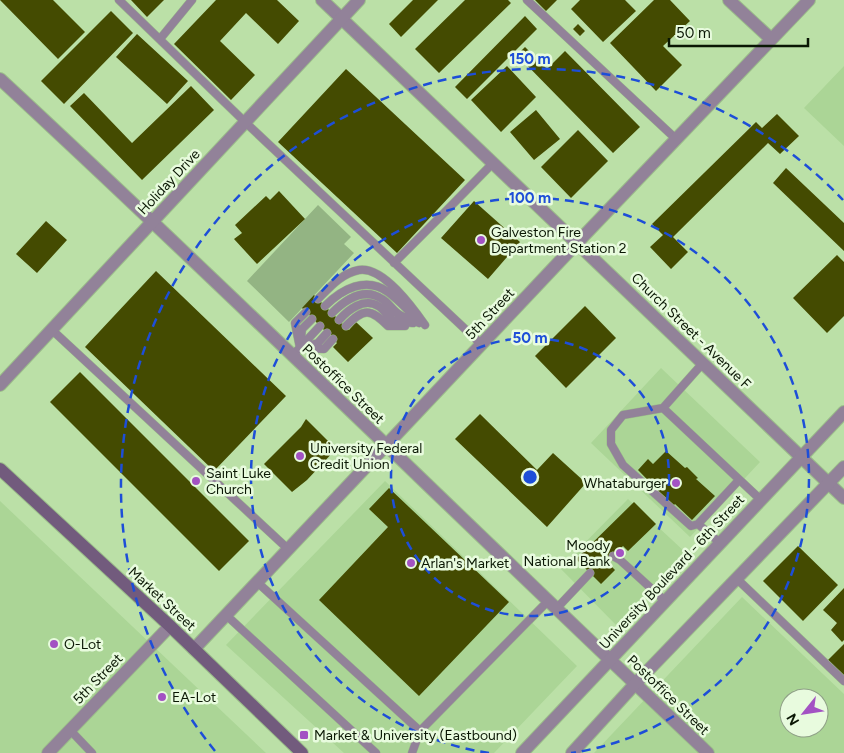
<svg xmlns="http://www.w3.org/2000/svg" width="844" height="753" font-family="Figtree,sans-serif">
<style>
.built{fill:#abd596;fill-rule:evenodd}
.green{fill:#93b483}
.building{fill:#444b01}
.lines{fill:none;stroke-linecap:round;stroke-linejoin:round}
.service-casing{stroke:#9bbc8a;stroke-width:9}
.minor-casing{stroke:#9bbc8a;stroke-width:14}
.tertiary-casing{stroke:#9bbc8a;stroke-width:14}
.secondary-casing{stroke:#9bbc8a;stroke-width:14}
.service{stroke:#928299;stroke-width:8}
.minor{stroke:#928299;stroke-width:12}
.tertiary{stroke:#928299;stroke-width:12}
.secondary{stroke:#725b7d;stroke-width:12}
.ring{fill:none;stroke:#1d4ed8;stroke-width:2.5;stroke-dasharray:9 6}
.poi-dot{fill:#a352c3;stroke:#e8fbde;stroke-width:2}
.labels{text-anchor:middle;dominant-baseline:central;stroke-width:5;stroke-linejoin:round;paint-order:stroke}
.street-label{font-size:14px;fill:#0a1704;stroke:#e8fbde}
.poi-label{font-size:14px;fill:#0a1704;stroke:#e8fbde;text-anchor:start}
.centre{fill:#1d4ed8;stroke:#e8fbde;stroke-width:2.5}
.ring-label{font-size:15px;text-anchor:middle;font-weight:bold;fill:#1d4ed8;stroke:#e8fbde;stroke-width:5;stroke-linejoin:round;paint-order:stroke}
</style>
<rect width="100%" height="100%" fill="#bbe0a7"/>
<path class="built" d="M844 66V146L804 108Z
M661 368 760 462 690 537 591 443Z
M385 481 577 666 494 753H344L226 645Z
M628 499 685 552 616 625 560 568Z
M0 501 266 753H0Z
M742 597 844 694V753H594ZM789 698H819V728H789Z"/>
<path class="green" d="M318 205 351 237 344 244 354 253 289 322 247 281Z"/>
<path class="building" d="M0 0H53L85 32 58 59Z
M131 0H164L147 17Z
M216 0H277L299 21 278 44 246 13 220 41 255 75 231 100 174 44Z
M413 0H438L401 37 389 24Z
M465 0H508L511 3 439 73 415 49Z
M535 0H557L546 11Z
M580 0H625L636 11 603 42 571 9Z
M654 0H670L690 21 663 46 682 65 656 91 610 43Z
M111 11 133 33 64 104 41 81Z
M525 16 537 29 467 99 455 87Z
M578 24 585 31 580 36 573 29Z
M137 34 188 81 167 104 116 57Z
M525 47 547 69 565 51 640 127 613 153 517 55Z
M507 66 536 97 501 132 471 100Z
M346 69 465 180 397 253 278 142Z
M191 86 214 110 142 180 70 106 84 93 132 143Z
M536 110 560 139 534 160 510 132Z
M777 114 799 136 780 154 768 143 673 237 688 252 671 269 650 247 663 235 652 224 756 122 762 128Z
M578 130 608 161 571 198 541 167Z
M786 168 844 223V251L773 183Z
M279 191 305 219 257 264 234 239 242 233 235 225 266 196 270 200Z
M474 201 520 242 488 279 441 238Z
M46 221 67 240 37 273 16 254Z
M837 255 844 262V316L827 333 793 298Z
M156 271 286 396 214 471 85 347Z
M314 295 349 330 356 322 373 338 348 362 333 347 337 343 302 308Z
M585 306 616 338 566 388 535 356Z
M80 372 249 541 219 571 50 402Z
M480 414 537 470 553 453 586 483 547 527 455 439Z
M306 419 336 449 307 480 292 492 264 464 301 427Z
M666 451 685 468 687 467 698 478 696 479 715 496 692 520 675 504 673 506 638 470 648 459 653 464Z
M389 488 509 602 419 696 319 600 388 527 369 509Z
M634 502 656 524 628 551 623 546 607 562 615 570 601 584 576 559Z
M798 546 838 585 803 621 763 581Z
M844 588V640L842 642 831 630 837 623 823 610Z
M844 644V676L828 660Z"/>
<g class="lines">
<defs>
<path id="service" d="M119 0 245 122 481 344
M527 0 676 139
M160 39 192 0
M394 263 446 211 493 163
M318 299C330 287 342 273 359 270 383 266 413 308 425 325
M325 306C342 289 366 276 388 292 399 300 408 311 418 319
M332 313C345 300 364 287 382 299 389 303 393 311 400 315 406 318 413 320 419 323
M339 320C348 310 364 297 378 306 384 309 387 316 393 320 398 322 407 322 413 323
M346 326C364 308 370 308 388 326H405
M51 329 288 549
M301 338 302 329 312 319
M307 346 318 343 327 333
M300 348 295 323 306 312
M300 348 324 349 333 339
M292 356 320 326
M703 363 663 408 761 500
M663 408 623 415 611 430V444L623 465 691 526 698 524 720 543
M698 524 739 480
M613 556 620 560 665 601
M736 578 844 681
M257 582 420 731
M556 609 590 573
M226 615 376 753
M70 730 92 753
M412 753 420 731 548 601"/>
<path id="minor" d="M322 0 844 498
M729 0 771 39
M0 79C239 300 471 529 708 753
M194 649 577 243 809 0
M48 753 170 626"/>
<path id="tertiary" d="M0 385 359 0
M522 753 844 412
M572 753 635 684 844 467"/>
<path id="secondary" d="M0 469 170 626 302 753"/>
</defs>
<use href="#service" class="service-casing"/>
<use href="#minor" class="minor-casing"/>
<use href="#tertiary" class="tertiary-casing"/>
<use href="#secondary" class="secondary-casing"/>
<use href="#service" class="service"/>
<use href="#minor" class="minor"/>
<use href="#tertiary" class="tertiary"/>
<use href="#secondary" class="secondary"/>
</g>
<g class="ring">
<circle cx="530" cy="477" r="139"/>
<path d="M489 753A279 279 0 1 1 571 753"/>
<path d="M215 751A418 418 0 0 1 843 200"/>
</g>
<g class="poi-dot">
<circle cx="481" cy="240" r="5"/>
<circle cx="300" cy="456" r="5"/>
<circle cx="196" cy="481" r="5"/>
<circle cx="676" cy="483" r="5"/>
<circle cx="620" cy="553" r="5"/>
<circle cx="411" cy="563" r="5"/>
<circle cx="54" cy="644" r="5"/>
<circle cx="162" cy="697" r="5"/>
<rect x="299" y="730" width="10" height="10" rx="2.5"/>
</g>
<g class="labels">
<g class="street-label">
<text transform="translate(169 182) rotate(-47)">Holiday Drive</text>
<text transform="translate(490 314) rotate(-47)">5th Street</text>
<text transform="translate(691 331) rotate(44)">Church Street - Avenue F</text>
<text transform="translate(343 384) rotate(44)">Postoffice Street</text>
<text transform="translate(672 572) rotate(-47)">University Boulevard - 6th Street</text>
<text transform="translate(162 599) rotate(43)">Market Street</text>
<text transform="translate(98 679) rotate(-46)">5th Street</text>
<text transform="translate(668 695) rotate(44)">Postoffice Street</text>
</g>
<g class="poi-label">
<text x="491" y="232">Galveston Fire<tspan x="491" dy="16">Department Station 2</tspan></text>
<text x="310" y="448">University Federal<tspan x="310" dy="16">Credit Union</tspan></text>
<text x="206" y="473">Saint Luke<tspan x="206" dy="16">Church</tspan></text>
<text x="666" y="483" text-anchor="end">Whataburger</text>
<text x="610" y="545" text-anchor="end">Moody<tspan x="610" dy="16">National Bank</tspan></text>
<text x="421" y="563">Arlan's Market</text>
<text x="64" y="644">O-Lot</text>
<text x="172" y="697">EA-Lot</text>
<text x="314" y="735">Market &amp; University (Eastbound)</text>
</g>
</g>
<circle cx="530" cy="477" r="8" class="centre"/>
<g class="ring-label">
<text x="530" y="64">150 m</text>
<text x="530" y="203">100 m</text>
<text x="530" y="343">50 m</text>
</g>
<g transform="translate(804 713) rotate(240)"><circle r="24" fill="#e8fbde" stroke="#8fa087"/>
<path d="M0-4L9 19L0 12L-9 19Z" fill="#a352c3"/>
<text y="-8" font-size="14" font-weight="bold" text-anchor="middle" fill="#0a1704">N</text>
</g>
<path d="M669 38v8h139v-8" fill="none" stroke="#0a1704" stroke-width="2.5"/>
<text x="676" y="38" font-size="15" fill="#0a1704" stroke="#e8fbde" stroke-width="4" paint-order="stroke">50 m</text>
</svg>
